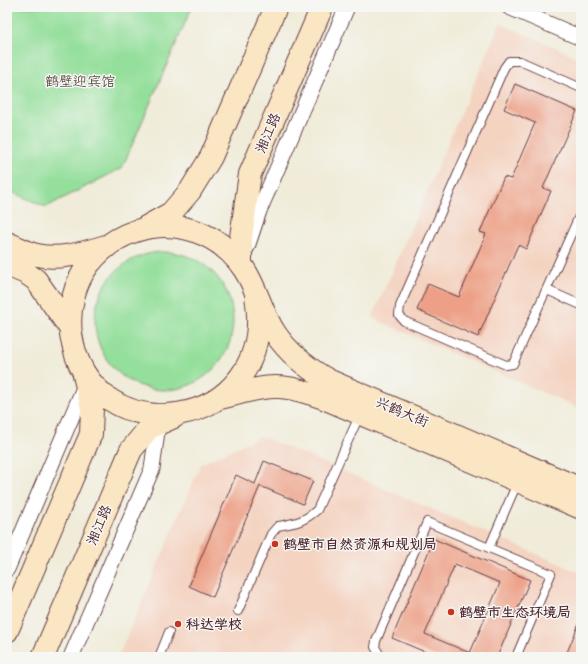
<svg xmlns="http://www.w3.org/2000/svg" width="588" height="664" font-family="Itim,'LXGW WenKai TC',sans-serif">
<style>
.built{fill:#f4d3c1}
.green{fill:#94df9b;stroke:#6f7f63}
.building{fill:#eda087;fill-rule:evenodd}
.lines{fill:none;stroke-linecap:round;stroke-linejoin:round}
.lane-casing{stroke:#633e45;stroke-width:10}
.street-casing{stroke:#633e45;stroke-width:17}
.secondary-casing{stroke:#633e45;stroke-width:24}
.lane{stroke:#fff;stroke-width:8}
.street{stroke:#fff;stroke-width:15}
.secondary{stroke:#fbe6c4;stroke-width:22}
.poi-dot{fill:#c8321e;stroke:#f6f6f2;stroke-width:1.5}
.labels{text-anchor:middle;dominant-baseline:central;stroke-width:3;stroke-linejoin:round;paint-order:stroke}
.park-label{font-size:14px;fill:#5c4f47;stroke:#f6f6f2}
.street-label{font-size:14px;fill:#4a1f2b;stroke:#f6f6f2}
.poi-label{font-size:14px;font-weight:bold;fill:#4a1f2b;stroke:#f6f6f2;text-anchor:start}
</style>
<rect width="100%" height="100%" fill="#f6f6f2"/>
<filter id="ink" filterUnits="userSpaceOnUse"><feTurbulence type="fractalNoise" baseFrequency=".025" numOctaves="2"/><feDisplacementMap in="SourceGraphic" scale="8" xChannelSelector="R" yChannelSelector="G"/><feConvolveMatrix kernelMatrix="1 2 1 2 8 2 1 2 1" color-interpolation-filters="sRGB"/></filter>
<filter id="wash" filterUnits="userSpaceOnUse"><feTurbulence type="fractalNoise" baseFrequency=".012" numOctaves="4" result="noise"/><feDisplacementMap in="SourceGraphic" scale="16" xChannelSelector="R" yChannelSelector="G"/><feGaussianBlur stdDeviation="0.9" result="paint"/><feColorMatrix in="noise" values="0 0 0 0 0 0 0 0 0 0 0 0 0 0 0 0 0 1.4 0 .05"/><feComposite in="paint" operator="in"/></filter>
<g filter="url(#wash)">
<rect width="100%" height="100%" fill="#f0ecd9"/>
<path class="built" d="M500 23 581 59V409L372 318Z
M261 436 581 573V657H118L201 464Z"/>
<path class="green" d="M7 7H192L122 168 46 207 7 190Z
M95 321a69 69 0 1 1 138 0a69 69 0 1 1-138 0Z"/>
<g id="blocks">
<path class="building" d="M515 84 577 111 543 188 551 191 526 249 518 245 478 337 417 310 428 284 459 297 486 234 480 232 504 177 511 179 535 123 504 109Z
M264 461 313 481 303 504 260 486 213 597 189 586 236 475 255 484Z
M434 539 530 580 497 657H437L392 638ZM455 564 500 583 470 653 425 634Z
M581 619V657H565Z"/>
</g>
</g>
<g filter="url(#ink)">
<use href="#blocks" fill-opacity="0" stroke="#633e45" stroke-width="1"/>
<g class="lines">
<defs>
<path id="lane" d="M581 88 520 61H509L504 68 400 306 399 315 404 321 506 365 513 364 581 212
M547 290 581 305
M489 548 518 481
M238 611 271 534 278 526C296 523 303 522 317 510L360 414
M159 657 169 632
M381 657 375 647 376 641 427 522 551 574 516 657"/>
<path id="street" d="M509 7 581 38
M247 247 259 211 347 7
M7 569 86 383
M71 657 152 469 158 424"/>
<path id="secondary" d="M146 227 171 213 190 191 211 157 276 7
M7 243C15 246 24 251 33 254 57 261 83 253 106 246
M7 265 26 273 36 280 70 328
M241 265V237L250 174 322 7
M256 296C280 434 89 459 71 334 68 310 74 283 89 264 105 244 127 231 152 227 189 222 224 239 244 269 257 288 262 314 275 333 289 354 307 368 328 380L581 489
M220 398C239 394 259 386 278 387 293 387 307 393 321 397L581 508
M7 631 91 434 92 408 84 375
M43 657 131 450 149 428 174 417"/>
</defs>
<use href="#lane" class="lane-casing"/>
<use href="#street" class="street-casing"/>
<use href="#secondary" class="secondary-casing"/>
<use href="#lane" class="lane"/>
<use href="#street" class="street"/>
<use href="#secondary" class="secondary"/>
</g>
</g>
<g class="poi-dot">
<circle cx="275" cy="544" r="4"/>
<circle cx="451" cy="612" r="4"/>
<circle cx="178" cy="624" r="4"/>
</g>
<g class="labels">
<g class="park-label">
<text x="80" y="81">鹤壁迎宾馆</text>
</g>
<g class="street-label">
<text transform="translate(268 133) rotate(-67)">湘江路</text>
<text transform="translate(402 412) rotate(23)">兴鹤大街</text>
<text transform="translate(99 525) rotate(-67)">湘江路</text>
</g>
<g class="poi-label">
<text x="283" y="544">鹤壁市自然资源和规划局</text>
<text x="459" y="612">鹤壁市生态环境局</text>
<text x="186" y="624">科达学校</text>
</g>
</g>
<rect width="588" height="664" fill="none" stroke="#f6f6f2" stroke-width="24"/>
</svg>
